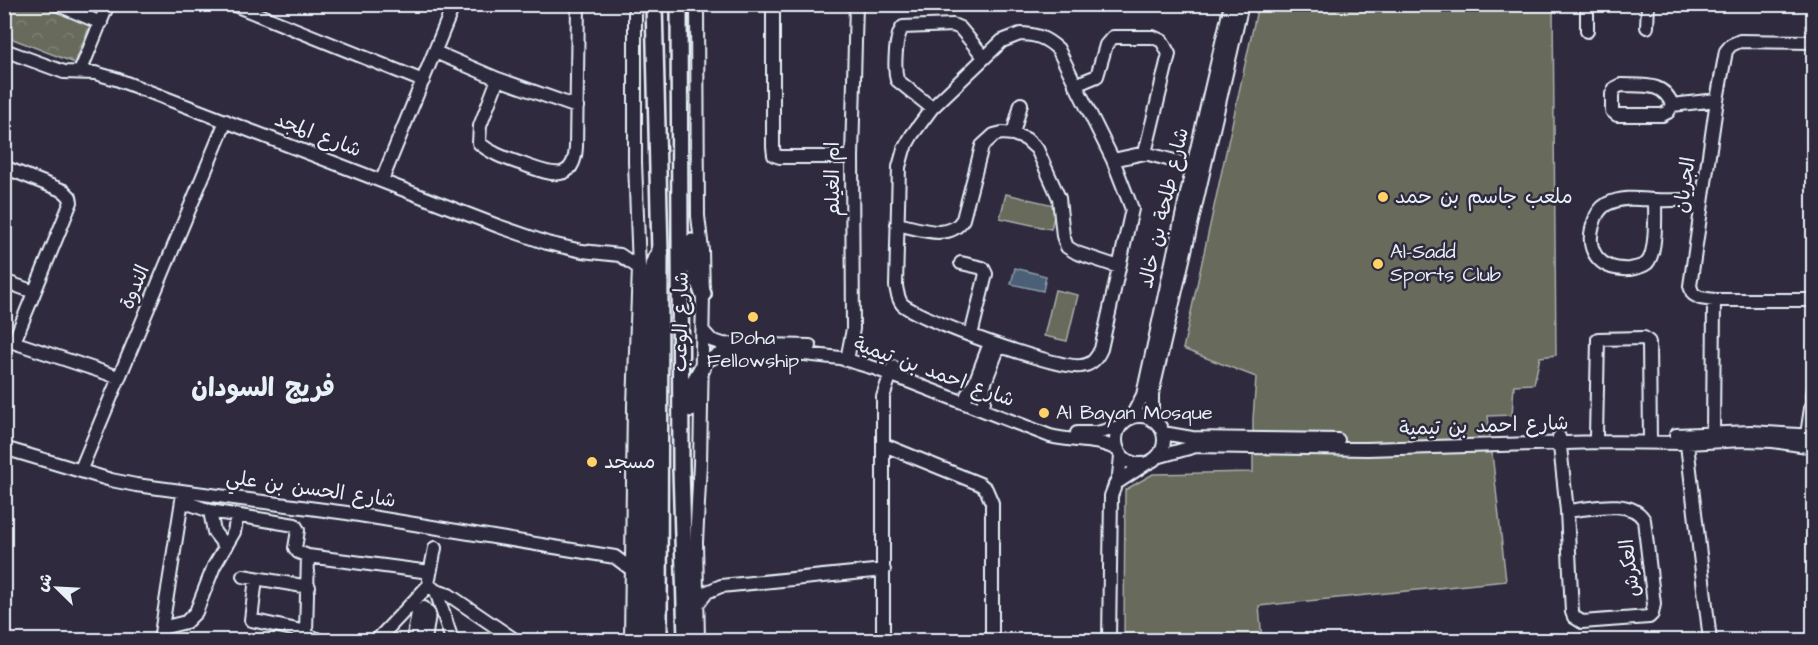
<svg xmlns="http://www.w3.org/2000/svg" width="1818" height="645" font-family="'Architects Daughter','Playpen Sans Arabic',sans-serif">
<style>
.park{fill:url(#park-crowns);stroke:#a8aeaa;stroke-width:1.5}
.pitch{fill:#676a5c;stroke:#a8aeaa;stroke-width:1.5}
.water{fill:#4b6076;stroke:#8a9aaa;stroke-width:1.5}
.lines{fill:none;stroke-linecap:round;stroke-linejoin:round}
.minor-casing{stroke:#e8f1f8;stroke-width:16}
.major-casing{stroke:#e8f1f8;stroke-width:20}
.highway-casing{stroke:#e8f1f8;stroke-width:21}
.minor{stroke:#2f2a3d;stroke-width:12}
.major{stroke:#2f2a3d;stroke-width:15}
.highway{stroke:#2f2a3d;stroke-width:16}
.poi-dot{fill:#ffd166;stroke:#2f2a3d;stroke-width:2}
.labels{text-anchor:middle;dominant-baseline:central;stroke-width:5;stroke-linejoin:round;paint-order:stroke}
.street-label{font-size:20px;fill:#e8f1f8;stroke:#2f2a3d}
.poi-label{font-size:20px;fill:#e8f1f8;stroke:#2f2a3d;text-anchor:start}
.district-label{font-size:26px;font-weight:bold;fill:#e8f1f8;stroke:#2f2a3d}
</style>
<defs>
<pattern id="park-crowns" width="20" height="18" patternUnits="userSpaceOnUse" patternTransform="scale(1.5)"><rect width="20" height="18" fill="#676a5c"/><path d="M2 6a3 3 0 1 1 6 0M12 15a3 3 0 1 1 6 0" fill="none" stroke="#7d8074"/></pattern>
</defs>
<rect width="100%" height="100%" fill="#2f2a3d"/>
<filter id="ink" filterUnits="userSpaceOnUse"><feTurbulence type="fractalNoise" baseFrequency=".0167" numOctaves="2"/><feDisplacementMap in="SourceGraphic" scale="12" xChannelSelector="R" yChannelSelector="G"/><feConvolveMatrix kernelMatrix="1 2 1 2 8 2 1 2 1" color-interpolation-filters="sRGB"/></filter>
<g filter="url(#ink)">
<path class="park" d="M4 5H52L92 20 75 63 5 36Z"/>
<path class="pitch" d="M1258 5H1553L1556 355 1540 357 1534 384 1514 385 1512 415 1488 416 1506 581 1259 606 1262 640H1124L1125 490 1153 474 1253 472V419L1256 377 1183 349Z
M1006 194 1054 205 1055 212 1051 229 1000 218Z
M1055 290 1078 295 1067 341 1044 336Z"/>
<path class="water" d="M1015 268 1046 276 1043 291 1011 284Z"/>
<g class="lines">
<defs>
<path id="minor" d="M56 4 101 23
M232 4 423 81
M697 4 698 216 702 250 703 294 700 464 696 542 698 640
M773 4V147L774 155 780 157H852
M1647 27 1648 4
M1587 31V4
M1020 34C1036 34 1046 38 1058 49L1113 160 1132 209 1101 349C1097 358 1092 365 1081 366 1060 370 917 319 902 304 898 299 897 292 896 286L899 167 904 149 912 135 932 108 1002 41Z
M1814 42 1740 41 1731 45 1726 51 1717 100 1690 286 1693 294 1700 298 1714 300H1814
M4 50 64 72 95 73 116 79 498 226 547 243 582 251 620 255 639 268
M435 52 498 79 577 107
M80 72 108 4
M498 79 480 126 479 143C493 155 508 159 525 165 550 174 574 184 576 147L578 4
M1075 85 1097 76 1106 45 1113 37H1153L1162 41 1169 54 1145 153
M1621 85C1641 86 1664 81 1672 105L1668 112 1662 115H1617L1612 111V94L1615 88Z
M1672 105 1717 100
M932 108 897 80C894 68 895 36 903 27L953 25 960 28 984 57
M1013 134 1021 104
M1113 160 1145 153 1193 166
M4 167 64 191 70 197 71 202 14 342
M382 180 454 4
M1655 200C1655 215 1657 252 1647 263 1642 267 1635 268 1630 269 1599 271 1584 250 1594 222 1596 215 1600 208 1607 204 1624 196 1638 199 1656 200 1672 201 1687 199 1702 199
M897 224C918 228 950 242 963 219L982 146 994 135 1002 133 1013 134 1026 139 1037 149 1059 198 1063 236 1067 247 1077 253 1119 267
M961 263 983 268 986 274 971 335
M4 281 34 292
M703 331 711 340 723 344 810 346
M4 339 118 377
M847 360 853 329 852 157 856 4
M702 368 706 361 720 354H805L840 358 874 368 1050 436C1072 442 1098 438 1118 450
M967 395 976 380 990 343
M984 402V385L999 346
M1116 440a24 24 0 1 1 48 0a24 24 0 1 1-48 0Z
M1131 418 1143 395 1193 166 1231 4
M1152 420V394L1242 4
M1077 433H1097L1119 427
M1163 433 1192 438 1338 440
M1713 433 1714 300
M1676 435 1751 432 1814 436
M1596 436 1598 339 1644 338 1649 342 1650 442
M1686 436 1710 640
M1559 437 1567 511 1572 612 1574 617 1582 622 1649 617 1652 614 1654 604 1644 520C1631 497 1589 509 1567 511
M1806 441 1814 389
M884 445 980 484 986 489 992 503V640
M4 448 111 480 136 485 347 513 615 557 631 569
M1157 457 1196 446 1367 449 1599 442 1687 443 1743 440 1773 441 1814 447
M81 469 226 121
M1115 484 1147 463
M182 501 210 511 295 525 298 530 295 548 298 552 308 556 430 572
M210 511 214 532 225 546
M243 576 309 587
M256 578 251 620 297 630 319 640
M429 579 435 548
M436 591 452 640
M697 605 707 592 721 586 884 570
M162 628 186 622 196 612 214 566 234 532 237 516
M306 633 308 556
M160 640 183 494
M377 640 429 585 436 591 449 595 515 640
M413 640 418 613 424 608 429 614 425 640
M631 640 634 405 639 268 635 162V4
M883 640V397L893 367
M1109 640 1111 496 1119 475 1121 456"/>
<path id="major" d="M654 4 660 253 659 640
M679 4 681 468 686 640
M692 242V261L703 294
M691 409 693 384 702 368"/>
<path id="highway" d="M644 640 645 462 650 285 654 263 660 253"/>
</defs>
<use href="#minor" class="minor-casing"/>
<use href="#major" class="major-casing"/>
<use href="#highway" class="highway-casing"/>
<use href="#minor" class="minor"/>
<use href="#major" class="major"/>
<use href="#highway" class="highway"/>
</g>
</g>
<g class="poi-dot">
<circle cx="1383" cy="197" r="6"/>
<circle cx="1378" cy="264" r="6"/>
<circle cx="753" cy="317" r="6"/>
<circle cx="1044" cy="413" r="6"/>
<circle cx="592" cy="462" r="6"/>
</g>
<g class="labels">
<g class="street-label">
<text transform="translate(318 135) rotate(21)">شارع المجد</text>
<text transform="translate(833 179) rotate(-90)">ام الغيلم</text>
<text transform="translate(1685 185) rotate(-82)">الجريان</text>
<text transform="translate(1164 208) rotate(-77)">شارع طلحة بن خالد</text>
<text transform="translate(135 287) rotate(-67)">الندوة</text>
<text transform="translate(681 322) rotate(-89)">شارع الوعب</text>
<text transform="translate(934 372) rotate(20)">شارع احمد بن تيمية</text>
<text transform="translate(1484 426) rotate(-2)">شارع احمد بن تيمية</text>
<text transform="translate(311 489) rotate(8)">شارع الحسن بن علي</text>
<text transform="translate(1630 568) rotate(-97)">العكرش</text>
</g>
<g class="poi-label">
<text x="1395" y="197">ملعب جاسم بن حمد</text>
<text x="1390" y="252">Al-Sadd<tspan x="1390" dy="23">Sports Club</tspan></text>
<text x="753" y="338" text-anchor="middle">Doha<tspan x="753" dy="23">Fellowship</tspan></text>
<text x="1056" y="413">Al Bayan Mosque</text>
<text x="604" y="462">مسجد</text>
</g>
<g class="district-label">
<text x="263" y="388">فريج السودان</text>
</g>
</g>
<rect width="1818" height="645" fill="none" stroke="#2f2a3d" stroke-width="24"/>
<rect x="12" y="12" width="1794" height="621" fill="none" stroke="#e8f1f8" stroke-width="2" filter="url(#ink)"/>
<g transform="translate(57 588) rotate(294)" stroke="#2f2a3d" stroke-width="4.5" paint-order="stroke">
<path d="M0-4.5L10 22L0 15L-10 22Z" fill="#e8f1f8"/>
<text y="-9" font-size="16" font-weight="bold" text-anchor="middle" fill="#e8f1f8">ش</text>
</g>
</svg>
